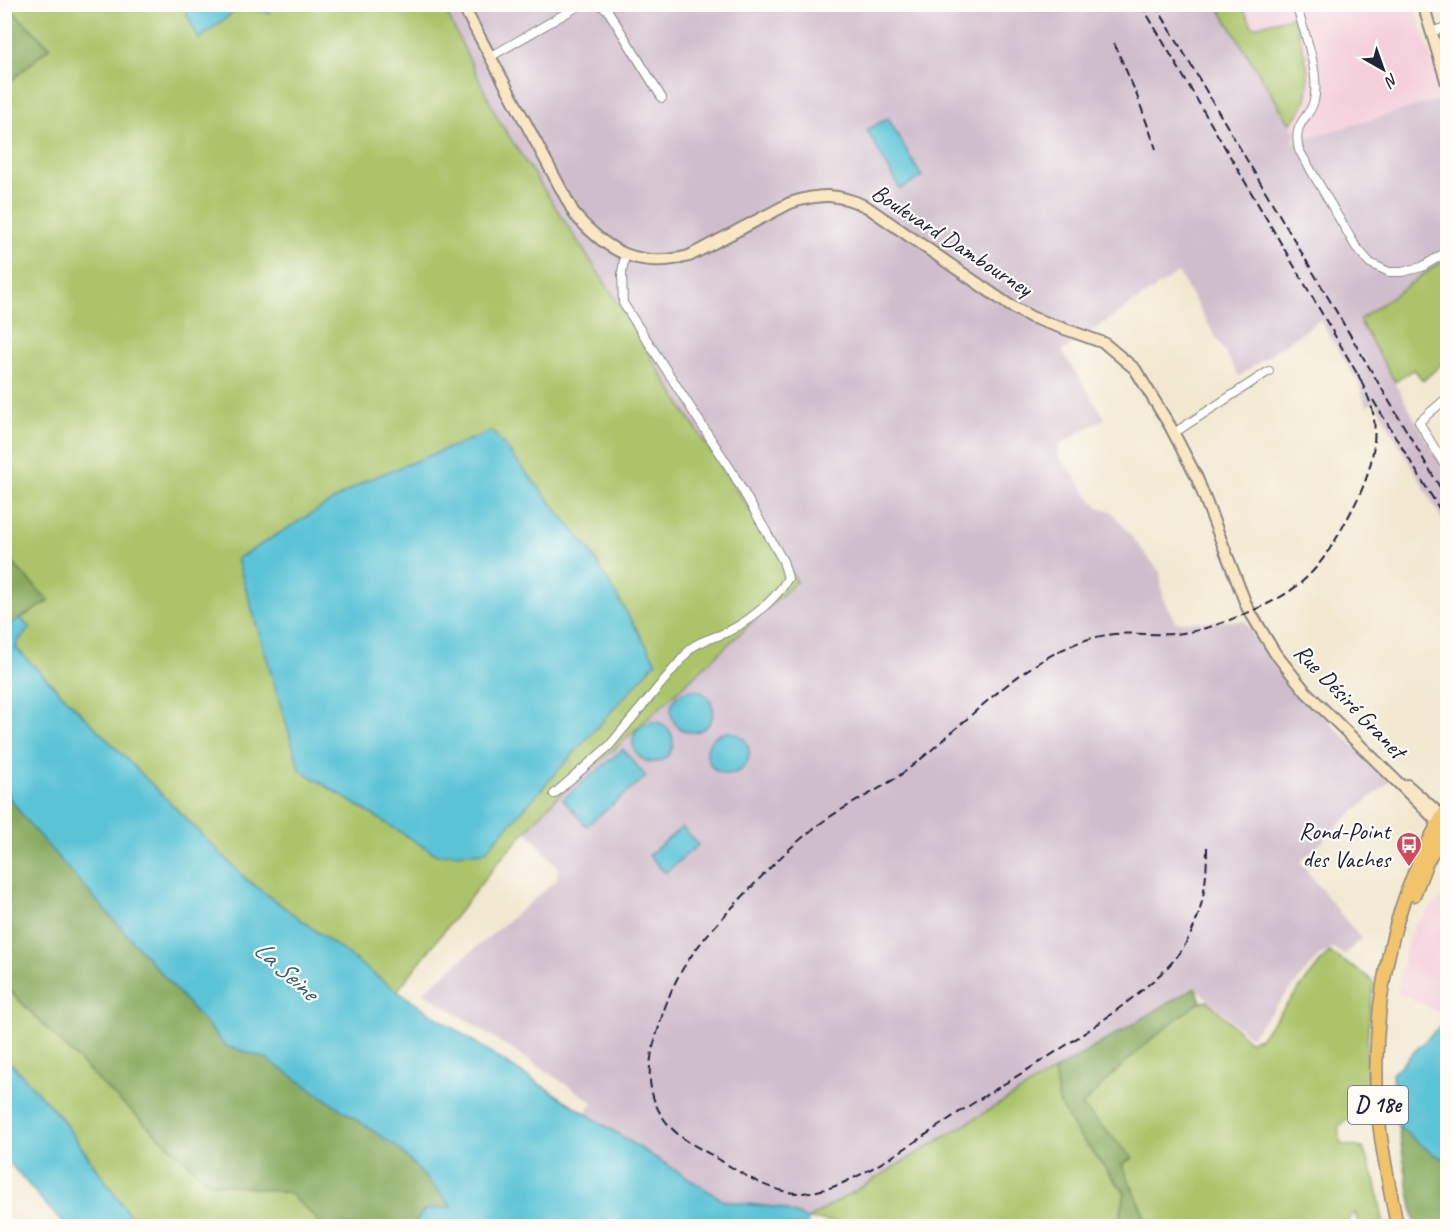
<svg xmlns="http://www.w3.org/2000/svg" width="1452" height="1231" font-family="Caveat,sans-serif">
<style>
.built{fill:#f4cfdc}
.industrial{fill:#d0bdcc}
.green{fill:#abc46a;stroke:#667352;stroke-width:1.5;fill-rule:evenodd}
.forest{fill:#88aa5e;stroke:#55664c;stroke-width:1.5}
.water{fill:#5ac3d6;stroke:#3e7288;stroke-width:1.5}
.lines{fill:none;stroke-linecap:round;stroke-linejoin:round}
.street-casing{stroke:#8a8586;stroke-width:10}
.secondary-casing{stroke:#8a8586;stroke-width:14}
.primary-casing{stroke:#8a8586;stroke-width:15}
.street{stroke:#fff;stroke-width:8}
.secondary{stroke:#f9e7c3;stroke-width:10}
.primary{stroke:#f1c36a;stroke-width:12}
.rail{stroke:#22223b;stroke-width:2;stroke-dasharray:9 4.5;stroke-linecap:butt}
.labels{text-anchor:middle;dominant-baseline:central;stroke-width:4.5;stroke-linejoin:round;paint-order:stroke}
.shield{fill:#fdfcf7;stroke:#646373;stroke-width:1.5}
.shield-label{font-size:22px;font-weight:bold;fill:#22223b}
.street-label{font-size:24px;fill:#22223b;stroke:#fdfcf7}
.poi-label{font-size:24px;fill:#22223b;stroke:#fdfcf7;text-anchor:end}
.water-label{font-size:26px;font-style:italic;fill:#365a71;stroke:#fdfcf7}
</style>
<rect width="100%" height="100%" fill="#fdfcf7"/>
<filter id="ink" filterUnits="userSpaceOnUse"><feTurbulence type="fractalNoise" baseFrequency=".0167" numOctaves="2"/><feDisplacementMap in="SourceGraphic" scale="12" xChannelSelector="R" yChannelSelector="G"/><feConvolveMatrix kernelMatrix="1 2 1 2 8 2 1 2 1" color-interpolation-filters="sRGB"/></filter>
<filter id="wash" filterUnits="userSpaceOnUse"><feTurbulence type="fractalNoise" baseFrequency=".008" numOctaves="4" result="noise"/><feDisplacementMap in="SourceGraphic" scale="24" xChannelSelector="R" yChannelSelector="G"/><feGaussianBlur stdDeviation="1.35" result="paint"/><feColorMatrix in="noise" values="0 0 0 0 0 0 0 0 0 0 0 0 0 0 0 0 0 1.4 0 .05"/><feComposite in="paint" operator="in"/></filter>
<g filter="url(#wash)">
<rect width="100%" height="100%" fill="#f2e8d0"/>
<path class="built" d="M1241 5H1414L1444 98 1291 143 1296 133 1290 124 1294 120V17L1253 27Z
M1447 892V1017L1397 992 1405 951 1414 925Z"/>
<path class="industrial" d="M443 5H1217L1296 133 1292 143 1444 98 1448 108 1447 258 1359 321 1447 475V528L1375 402 1366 406 1359 384 1320 320 1239 376 1178 273 1062 351 1105 418 1059 445 1058 456 1098 507 1111 511 1160 572 1163 597 1175 622 1245 621 1260 646 1282 676 1390 781 1323 838 1324 840 1300 862 1361 939 1344 955 1333 948 1319 956 1250 1037 1195 988 808 1219 780 1208 724 1201 585 1114 593 1102 423 992 557 880 558 868 525 829 705 644 683 409 613 295 499 121Z"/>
<path class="green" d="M276 4 443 5 499 121 613 295 683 409 797 581 619 745 556 798 498 862 397 991 246 879 16 648 19 640 30 628 20 618 49 601 5 555 4 86 50 47 6 5H182L200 38 240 7 269 13ZM492 431 589 549 237 559Z
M1217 5H1241L1253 27 1294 16C1303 55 1323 92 1290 124Z
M1447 258V359L1423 381 1414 369 1395 382 1359 320Z
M1329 952 1367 976 1374 984C1367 1022 1365 1060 1368 1099L1338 1128 1341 1144 1363 1148 1376 1183 1384 1226H1359L1355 1212 1344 1226H1157L1146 1220 1122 1164 1132 1158 1081 1106C1101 1086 1184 1000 1208 1001L1249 1041 1260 1038Z
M4 986 209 1182 289 1193 324 1226H137L61 1118 5 1057Z
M1054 1071 1059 1102 1106 1170 1125 1193 1118 1226H877L808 1219Z"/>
<path class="forest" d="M6 5 50 47 5 86 4 5Z
M5 555 49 601 5 628Z
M4 792 34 829 226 1046 265 1058 397 1147 454 1208 424 1210 413 1226H324L289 1193 209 1182 108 1090 5 986Z
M1195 987 1201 1001C1157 1032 1118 1067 1082 1106L1133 1158 1122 1164 1146 1220 1157 1226H1118L1125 1193 1074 1129 1059 1102 1054 1071Z
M1398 1126 1433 1154 1447 1160V1226H1415Z"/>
<path class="water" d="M182 5H276L269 13 240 7 199 39Z
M888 118 922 177 900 189 867 130Z
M492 431 589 549 656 662 485 852 437 855 300 770 237 559 365 481Z
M20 618 30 628 19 640 16 648 246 879 397 991 517 1070 724 1201 780 1208 808 1219 807 1226H413L424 1210 453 1207 397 1147 265 1058 226 1046 33 829 5 792V628Z
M671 711a21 21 0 1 1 42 0a21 21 0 1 1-42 0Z
M633 742a20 20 0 1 1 40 0a20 20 0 1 1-40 0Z
M707 753a21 21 0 1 1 42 0a21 21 0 1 1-42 0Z
M623 749 646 777 586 826 563 799Z
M682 827 698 845 665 873 649 855Z
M1445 1021 1448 1023 1447 1160 1433 1154 1398 1126 1392 1074Z
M5 1057 61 1118 137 1226H65L5 1158Z"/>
</g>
<g filter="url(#ink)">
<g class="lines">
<defs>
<path id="street" d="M597 4 607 9 662 98
M1296 4C1304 33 1318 65 1315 95 1313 119 1291 119 1299 150L1356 247 1370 263 1389 272H1402L1422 267 1448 251
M1437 30 1448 26
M490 57 582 4
M1448 397 1419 422 1445 466 1448 464
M1174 433 1269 371
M554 794 609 746 691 648C701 641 709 639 720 635 744 626 776 600 788 578L783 561 731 470 623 303 622 273 625 254
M1448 959 1446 960 1448 967"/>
<path id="secondary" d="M462 4 575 215C608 252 639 269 689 256L790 203C820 193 838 193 867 207L1009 305 1031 317 1104 343 1135 369 1170 426 1197 478 1247 607 1275 653 1306 692 1444 828
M1423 4 1448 87
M1407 785 1442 816"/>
<path id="primary" d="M1414 895 1426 864 1448 824
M4 1226H5
M1397 1226C1389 1183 1379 1140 1377 1096 1372 997 1395 891 1448 807"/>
</defs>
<use href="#street" class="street-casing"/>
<use href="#secondary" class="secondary-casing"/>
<use href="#primary" class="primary-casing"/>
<use href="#street" class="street"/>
<use href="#secondary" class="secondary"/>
<use href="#primary" class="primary"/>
<path class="rail" d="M1141 4 1362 382
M1155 4 1448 501
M1114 43 1136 93 1156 149
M1373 400 1448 523
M1207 847C1207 886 1202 921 1179 954 1166 971 1148 985 1131 999 1082 1038 1028 1069 975 1102 934 1128 891 1161 847 1181 833 1188 817 1192 802 1193 768 1194 736 1169 708 1153 691 1144 675 1135 664 1119 644 1091 648 1060 658 1030 663 1012 669 994 678 977 696 944 723 917 749 890 770 867 792 845 817 826 847 803 883 790 912 766 963 726 1009 673 1068 647 1082 640 1098 636 1114 634 1138 632 1164 637 1188 632 1207 629 1225 622 1242 615 1306 590 1322 567 1353 508 1368 480 1377 451 1374 418 1372 403 1364 388 1358 374"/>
</g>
</g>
<defs>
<symbol id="bus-pin" viewBox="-11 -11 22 30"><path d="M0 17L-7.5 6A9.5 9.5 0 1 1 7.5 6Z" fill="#d1495b" stroke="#fdfcf7"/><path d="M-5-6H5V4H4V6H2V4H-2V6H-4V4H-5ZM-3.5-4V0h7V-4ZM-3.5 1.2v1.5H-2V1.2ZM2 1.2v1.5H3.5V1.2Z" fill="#fff"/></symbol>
</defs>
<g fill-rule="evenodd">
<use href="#bus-pin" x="1394" y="830" width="30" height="40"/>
</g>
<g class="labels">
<rect class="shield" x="1348" y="1086" width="60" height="38" rx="4.5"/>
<g class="shield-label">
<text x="1378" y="1105">D 18e</text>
</g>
<g class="street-label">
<text transform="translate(952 240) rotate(33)">Boulevard Dambourney</text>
<text transform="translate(1350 701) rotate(46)">Rue Désiré Granet</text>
</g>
<g class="poi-label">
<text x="1390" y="831">Rond-Point<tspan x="1390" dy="28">des Vaches</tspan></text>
</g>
<g class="water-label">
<text transform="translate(286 970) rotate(42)">La Seine</text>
</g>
</g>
<rect width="1452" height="1231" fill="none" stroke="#fdfcf7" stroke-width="24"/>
<g transform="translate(1383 69) rotate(140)" stroke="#fdfcf7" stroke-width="4.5" paint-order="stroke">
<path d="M0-4.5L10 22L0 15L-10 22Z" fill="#22223b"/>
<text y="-9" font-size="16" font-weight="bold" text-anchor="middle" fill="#22223b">N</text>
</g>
</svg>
